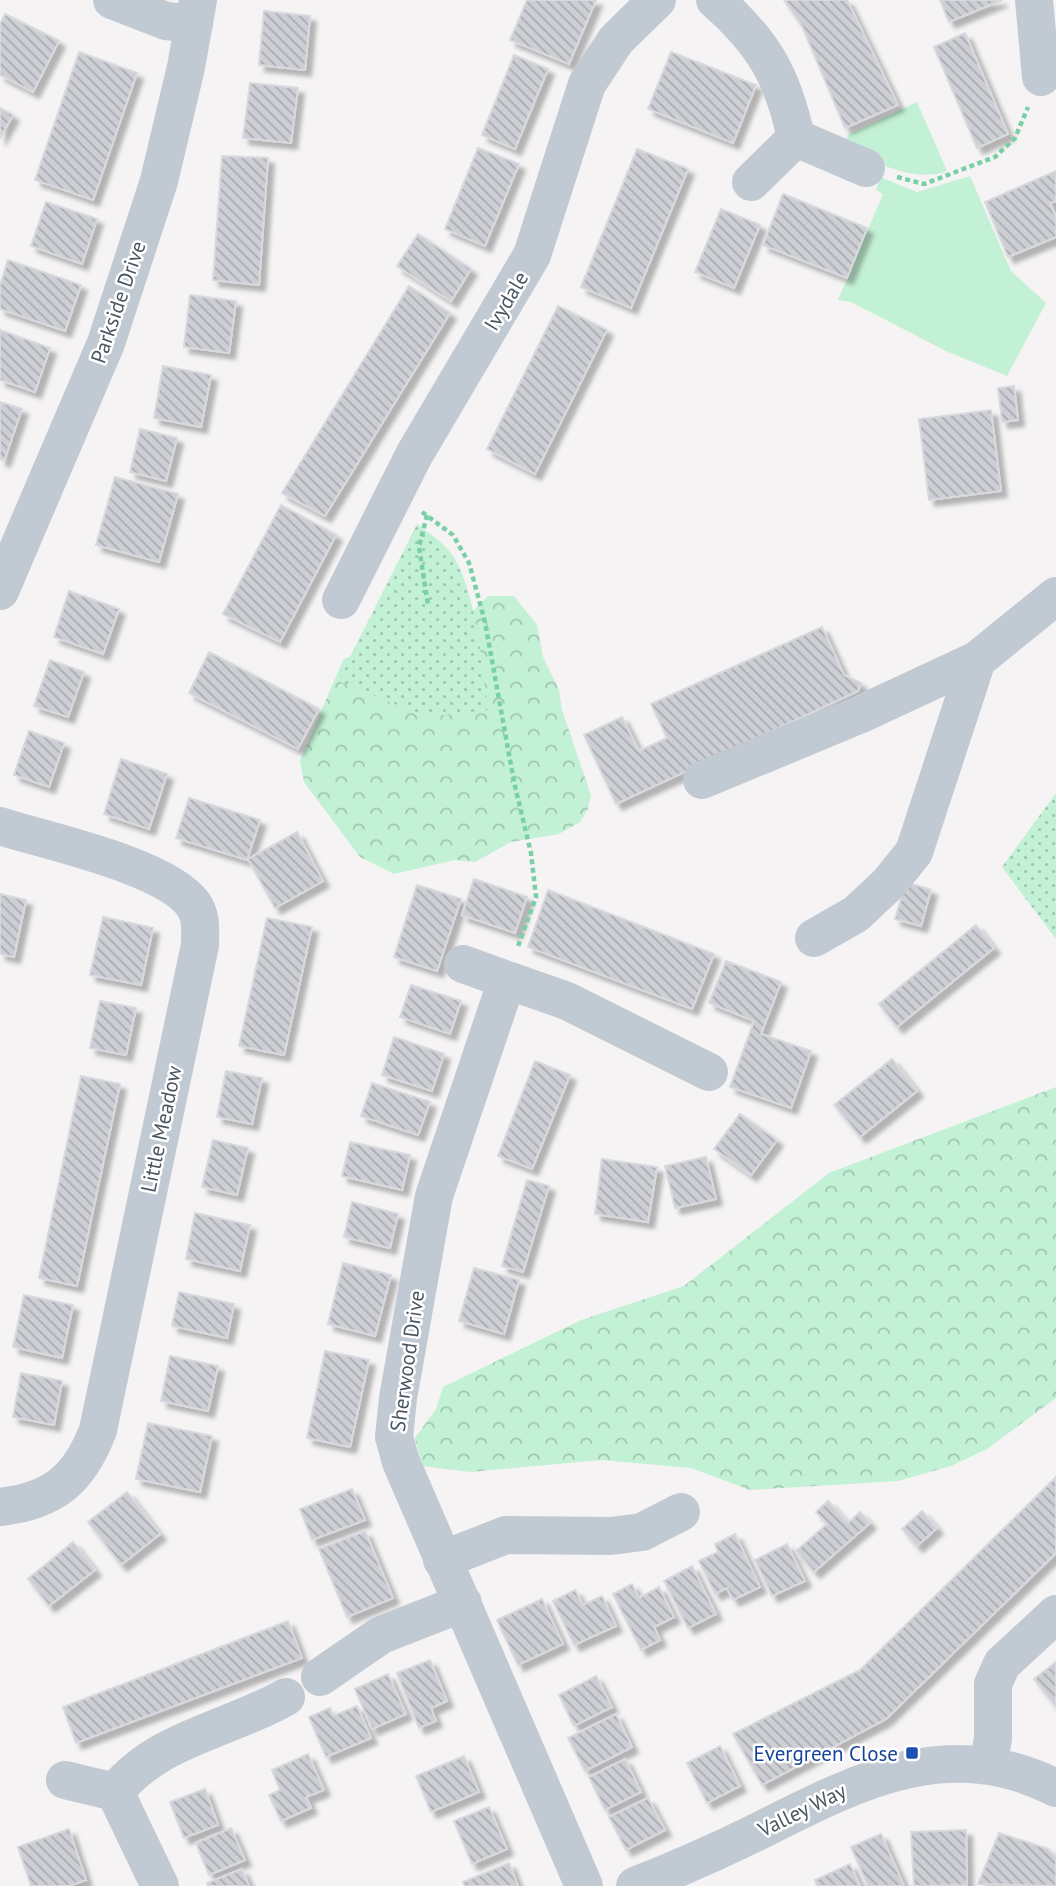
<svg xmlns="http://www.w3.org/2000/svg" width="1056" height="1886" font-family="'PT Sans',sans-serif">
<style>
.green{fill:#c3f1d5}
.forest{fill:url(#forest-crowns)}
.park{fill:url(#park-dots)}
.building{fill:url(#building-back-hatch);stroke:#d7d9de;stroke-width:2;filter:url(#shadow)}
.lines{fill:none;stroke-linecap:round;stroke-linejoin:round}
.path{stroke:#7ad0a6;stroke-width:4.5;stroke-dasharray:5 3.5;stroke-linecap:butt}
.minor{stroke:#c1cad2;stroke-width:38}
.transit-dot{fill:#1a4fb4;stroke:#fff;stroke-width:2.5}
.labels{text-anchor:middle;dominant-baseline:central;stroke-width:5;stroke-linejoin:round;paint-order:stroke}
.street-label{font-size:21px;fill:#4a5661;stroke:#fff}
.transit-label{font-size:21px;fill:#164399;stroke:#fff;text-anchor:end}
</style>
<defs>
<pattern id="forest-crowns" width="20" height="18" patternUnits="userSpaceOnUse" patternTransform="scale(1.75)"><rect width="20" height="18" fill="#c3f1d5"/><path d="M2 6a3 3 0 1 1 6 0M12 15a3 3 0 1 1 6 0" fill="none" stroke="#a0c6b0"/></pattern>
<pattern id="park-dots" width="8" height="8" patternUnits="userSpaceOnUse" patternTransform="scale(1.75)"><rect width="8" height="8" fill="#c3f1d5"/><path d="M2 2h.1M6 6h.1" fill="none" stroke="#a0c6b0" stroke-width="1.8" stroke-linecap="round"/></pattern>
<pattern id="building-back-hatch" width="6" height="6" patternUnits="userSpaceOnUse" patternTransform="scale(1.75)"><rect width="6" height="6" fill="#cdcfd5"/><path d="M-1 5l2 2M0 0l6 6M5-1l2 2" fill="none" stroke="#a8abb0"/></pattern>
<filter id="shadow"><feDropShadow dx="6" dy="6" stdDeviation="2" flood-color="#0004"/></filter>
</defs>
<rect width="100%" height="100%" fill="#f5f3f3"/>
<path class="green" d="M917 102 947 171C913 184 874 161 842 146L849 134Z
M970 176 1011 271 1046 303 1007 376 946 351 851 302 838 300 883 194 876 190 880 177 917 192Z"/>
<path class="forest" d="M488 596H514L537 625 543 657 559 690 562 710 591 795 588 809 580 822 559 834 511 842 475 862 455 860 394 874 360 857 304 782 300 761 343 660 374 644 468 616Z
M1056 1087V1398L987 1449 951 1466 898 1481 750 1490 691 1468 602 1460 470 1472 422 1466 415 1438 436 1409 443 1387 581 1320 684 1286 829 1173Z"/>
<path class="park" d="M417 524C428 532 441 541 450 552 475 582 483 670 488 710L427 717 338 681Z
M1056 793V939L1002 867Z"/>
<path class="building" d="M527 0H596L569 64 510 40Z
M784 0H847L898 105 845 128 802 26Z
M940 0H1002L949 22Z
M264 11 310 16 305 70 259 65Z
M5 14 59 41 33 92 0 75V24Z
M965 33 1008 134 977 148 934 47Z
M79 52 137 73 93 200 35 180Z
M671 52 756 85 733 143 648 109Z
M514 55 548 69 515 149 482 135Z
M250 83 298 88 291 143 243 138Z
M0 108 13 115 0 138Z
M478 148 519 164 485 246 445 229Z
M637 149 688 169 631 308 581 287Z
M222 156 268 158 259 285 213 280Z
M1056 171V201L1050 203 1056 217V237L1008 257 985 202Z
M783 194 867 228 847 278 763 245Z
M46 202 97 219 82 264 31 246Z
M721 209 760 225 734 288 695 272Z
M418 234 471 269 451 301 397 266Z
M8 260 81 285 65 331 0 309V285Z
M409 286 450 313 325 516 282 493Z
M190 295 236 301 229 353 184 347Z
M558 306 607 330 535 474 487 449Z
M0 330 50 348 35 392 0 380Z
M163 366 211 375 201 427 154 418Z
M1014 386 1018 420 1002 422 998 388Z
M0 402 22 409 4 461 0 459Z
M991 410 1001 491 929 500 919 419Z
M140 429 177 438 166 481 130 472Z
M115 477 178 494 159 562 96 545Z
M281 505 336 535 280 642 223 614Z
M69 591 119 609 103 654 54 637Z
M822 627 844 675 861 683 858 691 616 804 584 735 622 717 639 751 667 738 651 704Z
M209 652 319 709 298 749 189 693Z
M50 660 84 672 68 717 34 706Z
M29 731 64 743 49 787 14 775Z
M121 759 167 774 149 829 104 814Z
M189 798 260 820 247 860 176 838Z
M297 832 323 881 275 908 248 859Z
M474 879 527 897 515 933 462 915Z
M906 882 931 890 921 926 895 919Z
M417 885 461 899 437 971 394 957Z
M548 890 714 954 692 1009 528 947Z
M0 894 26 900 14 957 0 954Z
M103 917 153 928 141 985 90 975Z
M267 918 312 927 284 1055 239 1046Z
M976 925 994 948 897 1027 879 1004Z
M726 961 781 982 761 1034 811 1051 791 1108 730 1087 754 1021 709 1003Z
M411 985 461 1001 450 1034 400 1017Z
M100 1001 136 1008 126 1055 90 1048Z
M394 1037 444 1054 432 1091 382 1075Z
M892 1059 917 1091 860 1137 834 1105Z
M535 1061 570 1075 532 1169 498 1156Z
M226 1071 262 1078 252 1124 217 1117Z
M81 1076 120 1084 77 1286 39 1278Z
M372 1083 430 1102 418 1135 361 1116Z
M740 1114 777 1140 751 1175 714 1149Z
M213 1140 248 1148 237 1195 202 1187Z
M350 1142 410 1155 402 1190 342 1176Z
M706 1157 716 1199 675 1208 665 1166Z
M602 1159 657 1167 648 1222 595 1214Z
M527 1180 549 1186 523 1272 502 1266Z
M352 1202 398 1214 390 1248 344 1237Z
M195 1213 250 1225 240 1271 186 1259Z
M343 1263 391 1275 375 1336 328 1324Z
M474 1268 519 1280 504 1334 459 1321Z
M179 1292 234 1304 227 1338 172 1326Z
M24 1295 73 1305 62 1358 13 1347Z
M325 1351 369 1360 350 1447 307 1438Z
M170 1356 218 1366 208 1411 161 1401Z
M21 1373 62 1381 54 1425 13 1417Z
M148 1423 212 1436 200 1492 136 1479Z
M1056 1477V1553L886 1719 762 1785 733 1734 860 1670Z
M352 1489 365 1520 312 1540 300 1509Z
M127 1492 160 1534 121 1565 88 1522Z
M828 1501 848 1523 860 1512 870 1523 814 1572 796 1551 827 1524 816 1512Z
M922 1511 937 1528 917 1546 902 1529Z
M365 1531 393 1598 347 1617 319 1549Z
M735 1534 760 1587 733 1600 727 1588 715 1594 699 1561 718 1552 715 1544Z
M73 1542 95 1570 49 1606 28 1579Z
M787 1544 805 1581 772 1596 755 1560Z
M692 1566 716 1614 688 1628 664 1581Z
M632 1584 639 1598 659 1587 674 1617 654 1627 660 1640 641 1650 613 1594Z
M575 1590 583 1605 602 1596 616 1626 574 1645 553 1601Z
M542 1599 563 1644 518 1665 497 1620Z
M288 1621 302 1658 76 1743 63 1707Z
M430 1660 447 1701 431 1708 436 1721 419 1728 397 1673Z
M1056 1662V1707L1034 1679Z
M388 1674 406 1714 372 1729 355 1689Z
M596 1676 612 1707 574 1726 559 1695Z
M357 1706 371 1738 326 1757 309 1717 330 1708 333 1716Z
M616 1714 632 1747 585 1771 568 1738Z
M720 1746 740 1786 707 1803 687 1763Z
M308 1754 324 1790 306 1797 311 1808 281 1821 269 1795 280 1790 272 1770Z
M464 1756 479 1792 431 1812 416 1776Z
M625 1759 641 1792 605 1810 589 1777Z
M205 1789 218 1825 184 1838 170 1802Z
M648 1798 665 1830 626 1850 609 1817Z
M489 1807 507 1849 472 1864 454 1821Z
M231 1828 245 1860 209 1875 196 1843Z
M69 1829 86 1880 68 1886H31L18 1847Z
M966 1830 967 1885 914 1886 911 1832Z
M999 1833 1048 1849 1056 1857V1886L978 1884Z
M881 1834 904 1886H868L851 1847Z
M509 1863 518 1886H465L463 1882Z
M850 1864 860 1886H817L815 1880Z
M242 1869 249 1886H208L207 1883Z"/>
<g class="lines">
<path class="path" d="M897 177 924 184 995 157 1015 138 1028 107
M422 512 453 535 469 563 485 622 514 782 531 853 536 897 517 949
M427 515 419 547 428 605"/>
<path class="minor" d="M112 0 166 21 194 24
M715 0C763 42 783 76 796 138L866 168
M1034 0 1041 77
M751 182 796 138
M0 591 106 343 159 181 186 67 198 0
M341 600 414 455 532 255 587 84 616 40 657 0
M702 780 861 714 977 660 1056 596
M0 826C47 841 166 866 193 904 202 916 200 931 200 945L98 1430C79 1480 53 1501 0 1507
M814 938 856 914 889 883 914 852 977 660
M463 964 507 980
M442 1560 506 1535 611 1536 642 1532 681 1512
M320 1677 381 1635 463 1603
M988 1765 993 1739V1684L1002 1664 1056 1614
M65 1780 115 1792
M160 1886 115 1792C158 1738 228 1730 286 1697
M584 1886 401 1462 394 1437 398 1398 434 1196 507 980 567 1001 709 1072
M635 1886C675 1870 714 1853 753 1834 853 1784 945 1732 1056 1788"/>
</g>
<rect class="transit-dot" x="905" y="1746" width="14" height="14" rx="3.5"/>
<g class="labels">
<g class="street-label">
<text transform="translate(506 301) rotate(-59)">Ivydale</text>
<text transform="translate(118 302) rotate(-71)">Parkside Drive</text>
<text transform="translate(161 1129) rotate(-78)">Little Meadow</text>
<text transform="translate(407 1361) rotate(-82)">Sherwood Drive</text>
<text transform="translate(802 1810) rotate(-26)">Valley Way</text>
</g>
<g class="transit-label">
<text x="898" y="1753">Evergreen Close</text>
</g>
</g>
</svg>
